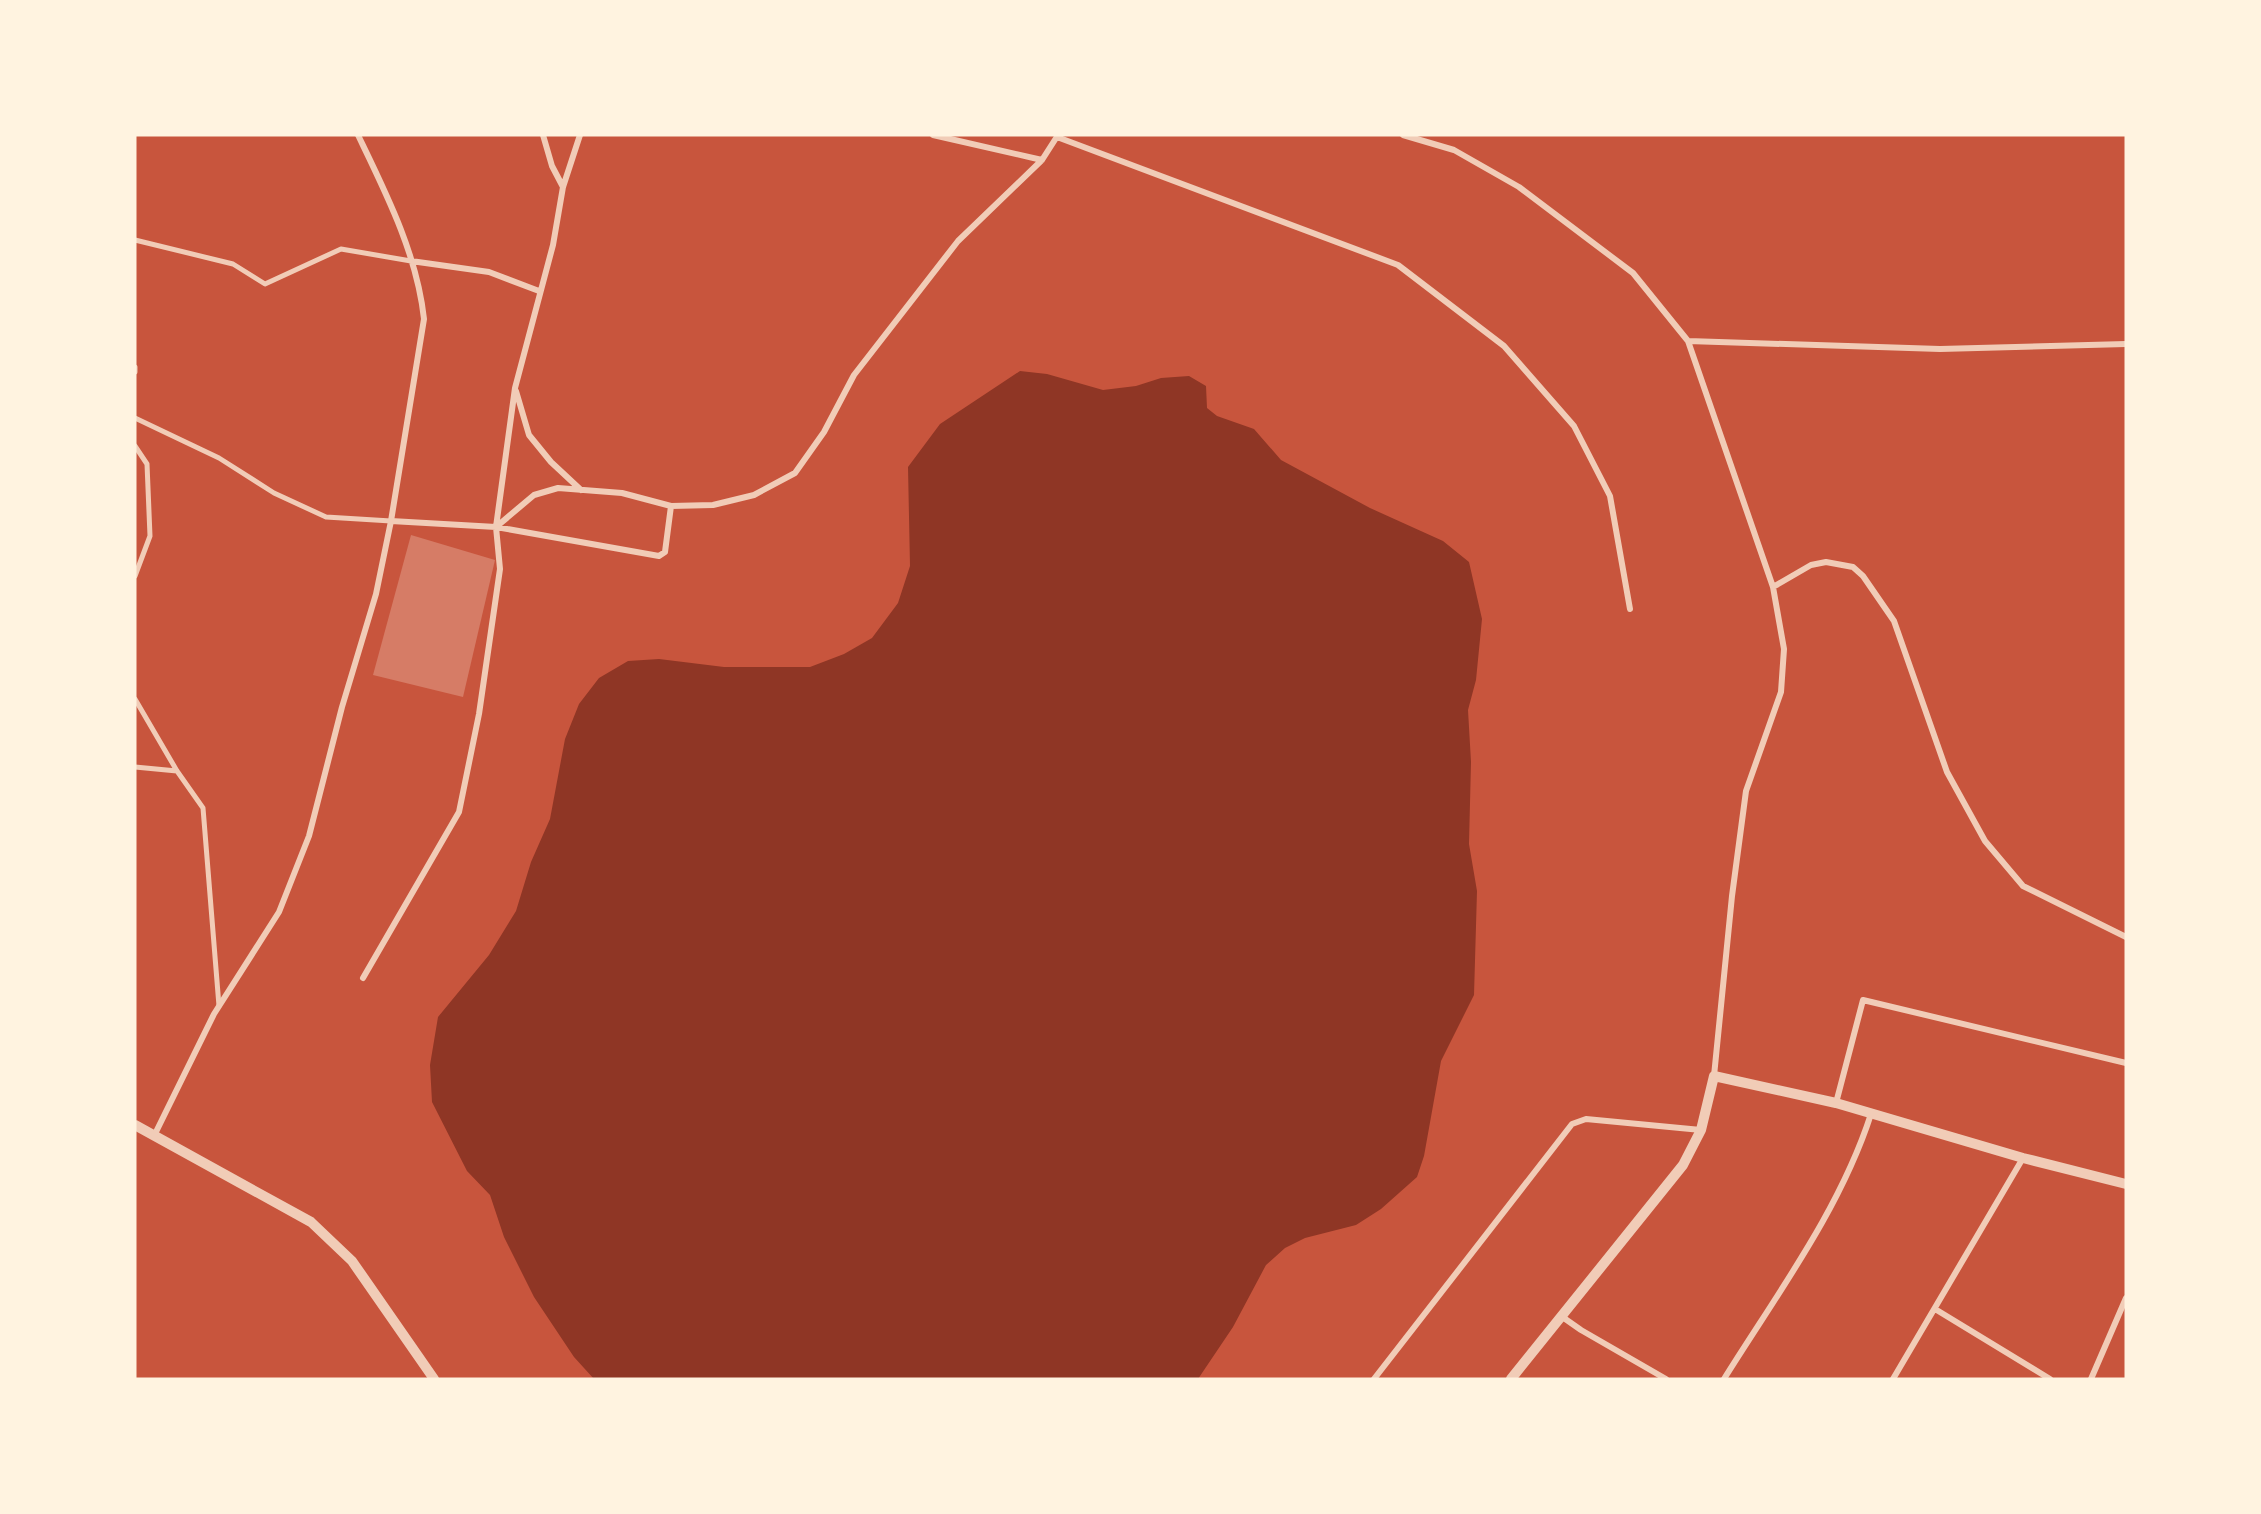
<svg xmlns="http://www.w3.org/2000/svg" width="2261" height="1514" font-family="'Alegreya Sans',sans-serif">
<style>
.water{fill:#8f3625}
.building{fill:#d67c66}
.lines{fill:none;stroke-linecap:round;stroke-linejoin:round}
.pedestrian{stroke:#f1ccb7;stroke-width:5}
.minor{stroke:#f1ccb7;stroke-width:6}
.tertiary{stroke:#f1ccb7;stroke-width:10}
</style>
<rect width="100%" height="100%" fill="#c8553d"/>
<path class="water" d="M1020 371 1047 374 1103 390 1136 386 1161 378 1189 376 1206 386 1207 408 1217 416 1254 429 1281 460 1370 508 1443 541 1469 562 1482 619 1476 680 1468 710 1471 762 1469 844 1477 891 1474 995 1441 1061 1424 1156 1417 1177 1381 1209 1356 1225 1305 1238 1285 1248 1266 1265 1233 1327 1198 1379H594L574 1357 534 1297 504 1237 490 1195 467 1171 432 1102 430 1065 438 1017 489 955 516 911 531 862 550 819 565 739 579 704 599 678 628 661 659 659 724 667H810L844 654 872 638 898 603 910 566 908 467 940 424Z"/>
<path class="building" d="M411 535 495 560 463 697 373 675Z"/>
<g class="lines">
<path class="pedestrian" d="M135 240 233 264 265 284 341 249 411 261
M135 367V372
M135 418 219 458 274 493 326 517 391 521
M135 446 147 464 150 536 135 576
M135 699 177 771 203 808 219 1006
M135 767 177 771"/>
<path class="minor" d="M543 135 552 166 563 187
M933 135 1042 160
M1403 135 1454 150 1519 187 1633 273 1688 341 1773 587 1784 649 1781 692 1746 791 1732 896 1714 1076
M1057 137 1398 265 1504 346 1574 426 1610 496 1630 609
M411 261 489 272 539 291
M1688 341 1940 349 2126 344
M516 391 529 435 551 462 581 490
M391 521 496 527 534 495 558 488 622 493 671 506 713 505 754 495 795 473 824 432 854 375 958 241 1042 160 1058 135
M496 527 659 556 665 552 671 506
M1773 587 1811 565 1826 562 1853 567 1863 576 1894 621 1947 772 1985 841 2023 886 2126 937
M363 978 459 812 479 714 500 569 496 527 515 388 553 245 563 187 580 135
M1836 1103 1863 1000 2126 1063
M154 1136 214 1014 279 912 309 836 342 707 376 594 391 521 424 319C417 254 386 193 358 135
M1935 1309 2050 1379
M1561 1316 1581 1330 1666 1379
M1374 1379 1572 1124 1586 1119 1701 1130
M1724 1379C1777 1294 1840 1210 1871 1114
M1893 1379 2023 1158
M2091 1379 2126 1298"/>
<path class="tertiary" d="M135 1125 311 1222 352 1261 434 1379
M1511 1379 1683 1165 1701 1130 1714 1076 1836 1103 2023 1158 2126 1184"/>
</g>
<rect width="2261" height="1514" fill="none" stroke="#fff3e0" stroke-width="273"/>
</svg>
